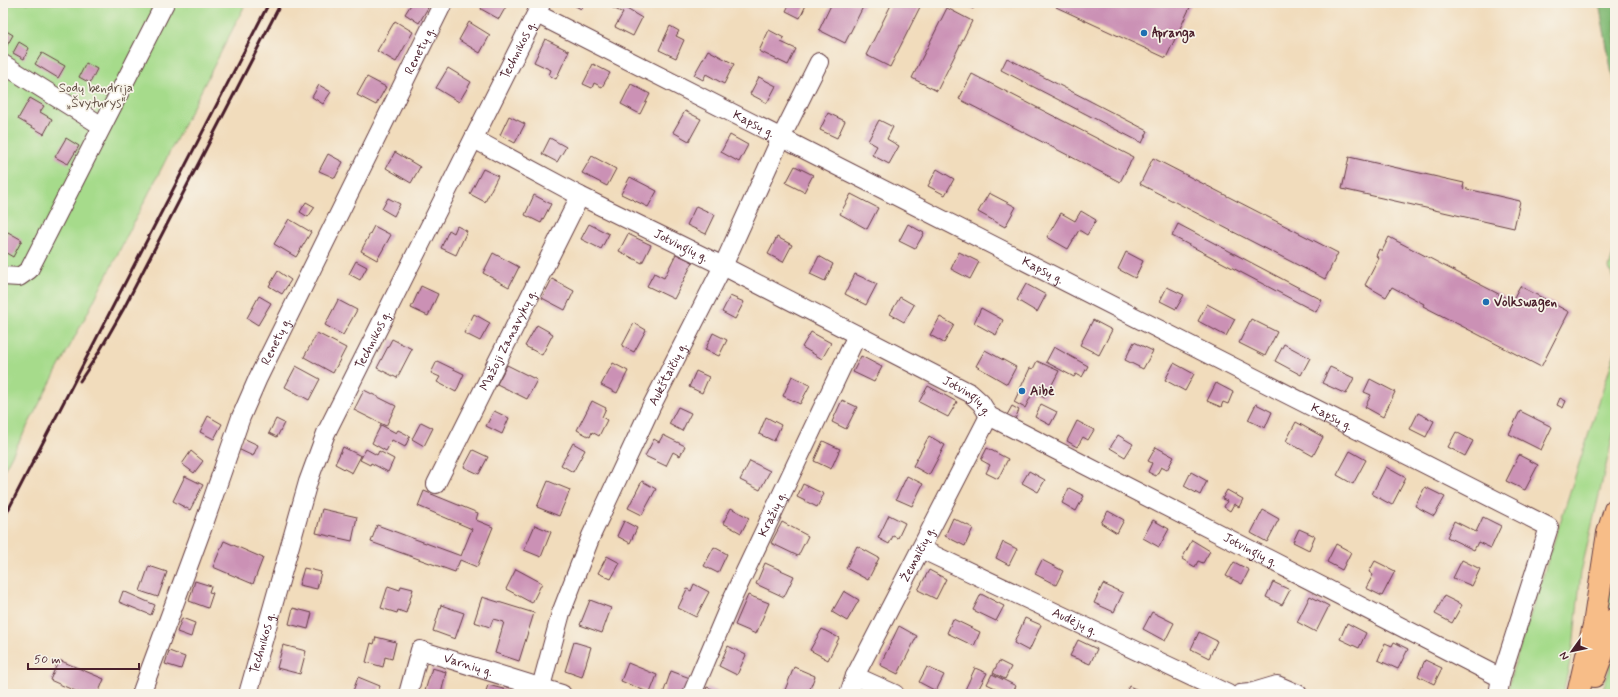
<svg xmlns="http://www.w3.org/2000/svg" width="1618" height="697" font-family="Mynerve,sans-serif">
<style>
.green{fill:#a6db8b;stroke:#787d5b}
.forest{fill:#84bb77;stroke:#676d51}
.building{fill:#cb91b5}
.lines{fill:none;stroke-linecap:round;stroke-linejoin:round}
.minor-casing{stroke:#633b41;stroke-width:20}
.primary-casing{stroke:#633b41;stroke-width:24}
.minor{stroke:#fff;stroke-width:18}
.primary{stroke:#f7bd88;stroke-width:22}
.rail{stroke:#4a1f2b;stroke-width:3}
.poi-dot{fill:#1f6fb2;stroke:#f7f3e8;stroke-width:1.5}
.labels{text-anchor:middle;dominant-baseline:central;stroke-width:3.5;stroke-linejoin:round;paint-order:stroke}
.poi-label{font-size:13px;font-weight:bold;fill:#4a1f2b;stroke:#f7f3e8;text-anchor:start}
.street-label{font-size:13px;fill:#4a1f2b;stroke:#f7f3e8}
.park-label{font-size:13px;fill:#614e43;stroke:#f7f3e8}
</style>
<rect width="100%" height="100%" fill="#f7f3e8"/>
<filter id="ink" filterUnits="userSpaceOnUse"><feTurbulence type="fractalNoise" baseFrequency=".025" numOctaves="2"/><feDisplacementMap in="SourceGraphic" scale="8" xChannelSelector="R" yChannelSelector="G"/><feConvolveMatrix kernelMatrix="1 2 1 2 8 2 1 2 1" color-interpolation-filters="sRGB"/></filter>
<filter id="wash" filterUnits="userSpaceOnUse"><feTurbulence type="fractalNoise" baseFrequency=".012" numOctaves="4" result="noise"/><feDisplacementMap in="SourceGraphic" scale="16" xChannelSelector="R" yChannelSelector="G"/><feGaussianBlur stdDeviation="0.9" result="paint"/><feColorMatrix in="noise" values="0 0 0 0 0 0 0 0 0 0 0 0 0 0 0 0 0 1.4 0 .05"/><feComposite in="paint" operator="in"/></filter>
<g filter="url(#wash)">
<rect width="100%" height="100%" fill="#f1dcbc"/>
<path class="green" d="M3 3H246L88 312 3 472Z
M1615 247V284L1609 268Z
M1615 352V427L1581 572 1573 648 1563 694H1507L1512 672Z
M1615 548V591L1606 616Z
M1615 654V694H1601Z"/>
<path class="forest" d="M1599 3H1615V78L1613 80Z"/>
<g id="blocks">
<path class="building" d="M412 3H423L429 6 419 23 405 14Z
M484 3H508L499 19 481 9Z
M570 3H584L581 9Z
M608 3H628L625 8 642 18 633 36 615 27 623 13 607 5Z
M790 3H807L800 18 786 11Z
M832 3H865L845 43 819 30Z
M892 3H922L890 67 866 55Z
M964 3H977L973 9Z
M1058 3H1192L1166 58 1056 7Z
M947 8 972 21 937 91 912 78Z
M395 21 413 32 396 62 377 51Z
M469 22 490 35 480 53 459 40Z
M670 26 679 31 676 36 684 40 676 58 659 50Z
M3 29 13 35 5 49 3 48Z
M769 30 784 38 781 42 796 49 788 65 759 51Z
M545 39 569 51 556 79 549 75 551 70 534 62Z
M19 42 29 48 24 59 13 53Z
M708 50 734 64 724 84 706 74 703 80 694 75Z
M42 53 65 66 58 78 35 64Z
M1007 58 1148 131 1142 143 1001 70Z
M86 63 97 69 90 83 79 77Z
M593 64 610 73 602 87 594 83 592 88 583 84Z
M448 68 471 82 459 102 436 88Z
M972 74 1133 157 1120 182 959 99Z
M367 77 386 87 376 105 357 95Z
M759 77 776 86 767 103 750 94Z
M3 78 8 80 3 88Z
M631 84 650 94 640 114 621 104Z
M319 85 331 92 323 104 312 97Z
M30 98 44 106 40 112 52 119 44 134 18 119Z
M685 111 701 119 689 141 673 132Z
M828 113 845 121 837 138 820 130Z
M509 116 525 124 515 143 500 135Z
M879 120 893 127 887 139 899 146 889 164 872 155 877 146 868 141Z
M730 135 748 145 739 162 721 152Z
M66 138 79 146 68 164 55 157Z
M550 138 566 147 557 162 542 154Z
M395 152 420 167 411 183 386 168Z
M328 154 343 162 335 178 319 171Z
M592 156 616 169 607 186 582 173Z
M1349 157 1464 183 1463 188 1520 201 1514 228 1342 189Z
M1153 158 1338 253 1325 279 1140 184Z
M795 166 813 175 804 192 786 183Z
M483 169 498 176 485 202 470 194Z
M937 169 954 179 945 195 928 186Z
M630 177 657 191 648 207 621 194Z
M989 193 1016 207 1005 227 978 212Z
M851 194 878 208 867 229 840 214Z
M534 195 551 204 541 223 525 215Z
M388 198 400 204 394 216 382 209Z
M306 202 315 207 308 217 300 212Z
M696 206 715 215 706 234 687 225Z
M1081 211 1096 220 1087 235 1079 230 1068 249 1047 237 1061 213 1075 221Z
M289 219 311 232 296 257 274 244Z
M589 224 609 234 601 249 581 239Z
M908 224 924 233 915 249 899 241Z
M1178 224 1322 300 1316 312 1172 236Z
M374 226 391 235 377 260 361 251Z
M457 226 467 231 456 255 441 248 449 230 454 233Z
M8 232 22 240 13 257 3 251V241Z
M628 234 651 245 642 263 619 251Z
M777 237 792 245 783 262 768 254Z
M1389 237 1512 301 1520 286 1569 312 1541 367 1423 306 1424 304 1392 287 1386 297 1365 285 1379 258 1376 256 1379 249 1382 251Z
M959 252 979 262 970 279 951 269Z
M1126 252 1143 261 1135 278 1118 269Z
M493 253 519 267 509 287 483 273Z
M676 254 693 262 674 299 647 286 654 273 664 278Z
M819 256 833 264 825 281 810 274Z
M356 261 367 267 360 280 349 274Z
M278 271 291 280 282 294 269 286Z
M855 274 877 284 866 305 845 294Z
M552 279 574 291 565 310 542 298Z
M1026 284 1046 295 1037 312 1017 300Z
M421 286 438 294 428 316 411 308Z
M1167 287 1184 295 1176 309 1160 301Z
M259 296 271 303 258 325 247 318Z
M730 296 744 302 735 319 722 312Z
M900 297 914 305 904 322 890 314Z
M338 300 357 310 343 335 325 325Z
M1207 304 1235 319 1226 336 1198 321Z
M981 308 1003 320 996 335 974 323Z
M474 314 490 323 480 341 464 333Z
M940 317 954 325 944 343 930 335Z
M1251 319 1277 332 1265 356 1239 343Z
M1093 320 1112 330 1099 355 1080 345Z
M634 323 646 330 634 352 622 346Z
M537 325 553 334 542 355 525 346Z
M811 332 831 343 822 359 802 347Z
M317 333 346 348 333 373 304 357Z
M713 333 727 340 719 356 705 350Z
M392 339 412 349 397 378 377 368Z
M1134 342 1153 351 1143 369 1125 360Z
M1284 344 1310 358 1301 375 1275 361Z
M1054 347 1088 366 1082 377 1076 374 1074 377 1046 362Z
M985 350 1016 367 1007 384 976 366Z
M861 356 882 367 874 382 853 372Z
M437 361 464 374 456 392 437 382 440 377 431 373Z
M1037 361 1059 371 1045 398 1033 392 1025 408 1014 402 1030 368 1033 369Z
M613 363 628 371 617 393 601 385Z
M1174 363 1194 374 1185 391 1165 380Z
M507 365 537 380 527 399 497 384Z
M296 366 320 379 309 400 285 387Z
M1330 367 1354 378 1346 394 1322 383Z
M696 371 709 377 702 393 689 387Z
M792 376 810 385 800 404 783 396Z
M1370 379 1395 392 1383 417 1365 407 1371 395 1364 392Z
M1216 383 1233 392 1228 404 1223 402 1221 407 1207 401Z
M928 386 957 402 948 417 919 402Z
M364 390 396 406 386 426 354 410Z
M1560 398 1566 401 1563 408 1557 405Z
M842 400 857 407 846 429 832 422Z
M592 401 606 408 602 417 607 420 599 436 592 432 590 437 577 430Z
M1041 404 1057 412 1050 425 1035 417Z
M1256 404 1272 412 1265 428 1248 420Z
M1012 406 1019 410 1015 419 1007 415Z
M678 407 691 413 682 431 669 424Z
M494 411 509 418 502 434 486 426Z
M1520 411 1552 427 1541 450 1509 434Z
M1418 413 1434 421 1426 437 1410 429Z
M208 416 222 424 214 439 200 432Z
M766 417 781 425 774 441 759 434Z
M276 419 284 423 277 437 269 433Z
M1077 421 1094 430 1088 440 1083 437 1077 447 1067 441Z
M421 422 433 428 424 446 412 439Z
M1296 422 1323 437 1313 456 1286 441Z
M381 425 396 433 398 430 410 436 405 447 392 440 386 451 372 443Z
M1456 432 1473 441 1465 456 1448 447Z
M663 435 685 446 680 456 673 452 666 466 645 456 654 439 659 442Z
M1118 435 1133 444 1125 457 1110 448Z
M929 436 945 445 929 475 913 466Z
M243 438 258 445 253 456 238 449Z
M823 441 840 449 831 469 814 461Z
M573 443 585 450 573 472 561 465Z
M343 447 361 456 352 473 335 464Z
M1156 447 1174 457 1167 470 1161 467 1156 476 1148 472 1152 463 1148 461Z
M987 448 1008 459 998 479 986 473 990 465 981 460Z
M366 449 377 455 379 451 394 459 388 472 371 463 370 465 360 460Z
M473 450 488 457 479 474 464 467Z
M191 451 203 461 194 473 182 464Z
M1350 451 1366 460 1353 484 1337 475Z
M1519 455 1538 465 1525 490 1506 481Z
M750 461 770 471 760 490 740 480Z
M1386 467 1406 478 1392 505 1372 494Z
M1029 471 1045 480 1038 492 1022 483Z
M1191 472 1207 481 1200 495 1184 486Z
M185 476 203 485 190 510 173 501Z
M907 476 923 484 912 506 896 499Z
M548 481 570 490 559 516 537 507Z
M642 481 656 489 642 515 628 508Z
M803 484 824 494 817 507 797 497Z
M1425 487 1445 497 1434 516 1415 506Z
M1069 488 1084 496 1076 511 1062 503Z
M1227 490 1243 499 1239 507 1234 504 1230 511 1224 507 1227 501 1222 499Z
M424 491 478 513 476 520 493 527 477 567 460 560 455 572 371 542 377 525 461 556 472 529 418 506Z
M731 508 749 518 741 533 723 523Z
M322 509 357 517 352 541 316 533Z
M1263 510 1279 519 1267 542 1251 533Z
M1108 511 1124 520 1117 533 1101 523Z
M889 515 905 523 898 538 893 536 889 544 878 538Z
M1483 517 1501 526 1491 548 1478 542 1474 550 1447 537 1454 521 1476 532Z
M953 518 973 528 965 546 945 536Z
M1153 520 1169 529 1159 547 1143 538Z
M624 521 637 528 630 543 617 536Z
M782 522 808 536 798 556 771 543Z
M535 525 551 532 541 557 524 550Z
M1299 529 1315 536 1309 550 1293 542Z
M1192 540 1210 551 1203 563 1198 561 1195 567 1182 559Z
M224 541 263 558 253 584 213 567Z
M1003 542 1017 549 1009 565 996 558Z
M1336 544 1351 552 1342 570 1327 562Z
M857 546 879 558 868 580 846 568Z
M714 547 727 554 718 573 704 566Z
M607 556 620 563 611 579 598 573Z
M1042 560 1063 571 1056 585 1035 574Z
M1462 560 1480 569 1472 586 1453 578Z
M1375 561 1395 571 1382 596 1366 588 1373 575 1369 572Z
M1234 562 1249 570 1242 584 1226 576Z
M765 563 794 576 784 597 756 584Z
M149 566 167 572 158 597 140 591Z
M304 568 321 572 317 589 299 585Z
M516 569 542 583 532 603 506 589Z
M929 570 946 579 936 599 918 590Z
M195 581 211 586 209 592 213 593 208 608 189 601Z
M1273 582 1290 590 1282 605 1266 597Z
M694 584 709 592 696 617 678 608 687 589 691 591Z
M1103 584 1123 593 1114 612 1094 603Z
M388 586 400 590 401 586 413 589 406 613 398 610 397 613 381 608Z
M123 591 155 605 151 615 119 602Z
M844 591 859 600 847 621 832 612Z
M981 594 1004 606 996 621 973 610Z
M748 595 769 603 756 634 735 625Z
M1310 596 1329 606 1316 632 1297 622Z
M1444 596 1462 605 1452 623 1435 614Z
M482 597 534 613 519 661 495 653 504 622 493 619 490 627 474 622Z
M590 600 611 608 602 633 580 625Z
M441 605 464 613 455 639 433 631Z
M293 608 312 613 308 629 289 624Z
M1152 612 1174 623 1165 641 1143 629Z
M182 618 195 623 191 637 177 632Z
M1025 618 1041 625 1029 651 1014 643Z
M953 619 980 632 974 646 947 633Z
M1347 623 1366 633 1359 648 1340 639Z
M899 626 917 636 898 674 880 665Z
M822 629 839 638 828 660 810 650Z
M1199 632 1217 641 1209 658 1191 649Z
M376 637 396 642 392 659 385 657 383 667 366 662 371 643 374 644Z
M1078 640 1097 649 1090 664 1070 656Z
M574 642 591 647 582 677 565 671Z
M1394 642 1408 649 1398 669 1378 660 1385 643 1392 646Z
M283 645 306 651 300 674 277 668Z
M728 646 746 655 737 675 719 666Z
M169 651 185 657 181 669 165 664Z
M59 660 104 679 98 694H82L50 680Z
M1425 660 1442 668 1434 684 1418 676Z
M999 661 1011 667 1005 679 993 673Z
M628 663 657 675 650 693 621 681Z
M794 667 815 676 808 694H795L785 690Z
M927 667 944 675 936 691 919 682Z
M432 668 446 672 441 694 425 691Z
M975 668 987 673 977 692 981 694H963Z
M671 671 690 678 685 694H663Z
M992 674 1016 686 1012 694H1007L987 684Z
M358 677 380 686 377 694H352Z
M488 685 507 690 506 694H485Z
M1129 686 1147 694H1125Z
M707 687 724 694H704Z
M1402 690 1410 694H1400Z"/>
</g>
</g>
<g filter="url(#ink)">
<use href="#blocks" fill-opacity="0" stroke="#633b41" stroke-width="1"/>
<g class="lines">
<defs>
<g id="minor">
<path id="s1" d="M537 14 1549 527 1501 678 1498 694"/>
<path d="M3 64 102 126"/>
<path id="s2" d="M474 139 580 196 723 266 970 393 981 403 989 416 1501 678"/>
<path d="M3 276 19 277 29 270 165 3"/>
<path id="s3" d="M436 484 580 196"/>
<path id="s4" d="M921 549 1228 694"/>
<path d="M855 676 895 694"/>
<path id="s5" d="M141 694 205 521 241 417 258 378 443 3"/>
<path id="s6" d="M248 694 308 482 326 433 541 4"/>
<path id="s7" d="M408 694 420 650 562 694"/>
<path id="s8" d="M539 694 561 613 591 536 651 407 723 266 781 138 819 62"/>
<path id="s9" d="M692 694 733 597 857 335"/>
<path id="s10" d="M849 694 855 676 989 416"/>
<path d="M1240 694 1250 693 1277 685 1298 694"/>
</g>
<path id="primary" d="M1594 676 1615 619
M1578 694 1594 625 1608 533 1615 510"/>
</defs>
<use href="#minor" class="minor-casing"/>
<use href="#primary" class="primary-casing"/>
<use href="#minor" class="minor"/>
<use href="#primary" class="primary"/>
<path class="rail" d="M80 381 99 352 124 308 281 3
M3 520 269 3"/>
</g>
</g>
<g class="poi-dot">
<circle cx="1144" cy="33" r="4"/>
<circle cx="1486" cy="302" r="4"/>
<circle cx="1022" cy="391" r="4"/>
</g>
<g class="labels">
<g class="poi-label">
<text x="1152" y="33">Apranga</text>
<text x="1494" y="302">Volkswagen</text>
<text x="1030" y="391">Aibė</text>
</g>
<g class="street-label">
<text stroke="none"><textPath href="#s6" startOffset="701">Technikos g.</textPath></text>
<text stroke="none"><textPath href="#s5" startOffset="702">Renetų g.</textPath></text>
<text stroke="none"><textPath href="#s1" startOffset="243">Kapsų g.</textPath></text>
<text stroke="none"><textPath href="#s2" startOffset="233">Jotvingių g.</textPath></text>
<text stroke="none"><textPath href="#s1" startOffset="567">Kapsų g.</textPath></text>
<text stroke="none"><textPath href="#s6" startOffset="377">Technikos g.</textPath></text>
<text stroke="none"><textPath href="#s3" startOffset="161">Mažoji Zanavykų g.</textPath></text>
<text stroke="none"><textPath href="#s5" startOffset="378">Renetų g.</textPath></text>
<text stroke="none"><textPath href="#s8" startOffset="346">Aukštaičių g.</textPath></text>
<text stroke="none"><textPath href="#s2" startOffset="557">Jotvingių g.</textPath></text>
<text stroke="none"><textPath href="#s1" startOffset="891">Kapsų g.</textPath></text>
<text stroke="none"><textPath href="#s9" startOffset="197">Kražių g.</textPath></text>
<text stroke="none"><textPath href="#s2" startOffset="881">Jotvingių g.</textPath></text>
<text stroke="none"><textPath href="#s10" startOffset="156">Žemaičių g.</textPath></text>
<text stroke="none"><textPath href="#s4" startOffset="170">Audėjų g.</textPath></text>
<text stroke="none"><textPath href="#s6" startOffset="53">Technikos g.</textPath></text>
<text stroke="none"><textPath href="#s7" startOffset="96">Varnių g.</textPath></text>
</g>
<g class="park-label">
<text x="96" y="88">Sodų bendrija<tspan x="96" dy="15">„Švyturys“</tspan></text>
</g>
</g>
<rect width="1618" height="697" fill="none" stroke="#f7f3e8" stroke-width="16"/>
<g transform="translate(1572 651) rotate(237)" stroke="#f7f3e8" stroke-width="3" paint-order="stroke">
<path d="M0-3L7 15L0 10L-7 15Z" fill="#4a1f2b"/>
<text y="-6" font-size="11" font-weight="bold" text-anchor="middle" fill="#4a1f2b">N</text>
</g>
<path d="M28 663v6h111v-6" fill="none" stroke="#4a1f2b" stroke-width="2"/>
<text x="34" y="663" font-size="12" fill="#4a1f2b" stroke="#f7f3e8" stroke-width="3" paint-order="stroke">50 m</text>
</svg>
